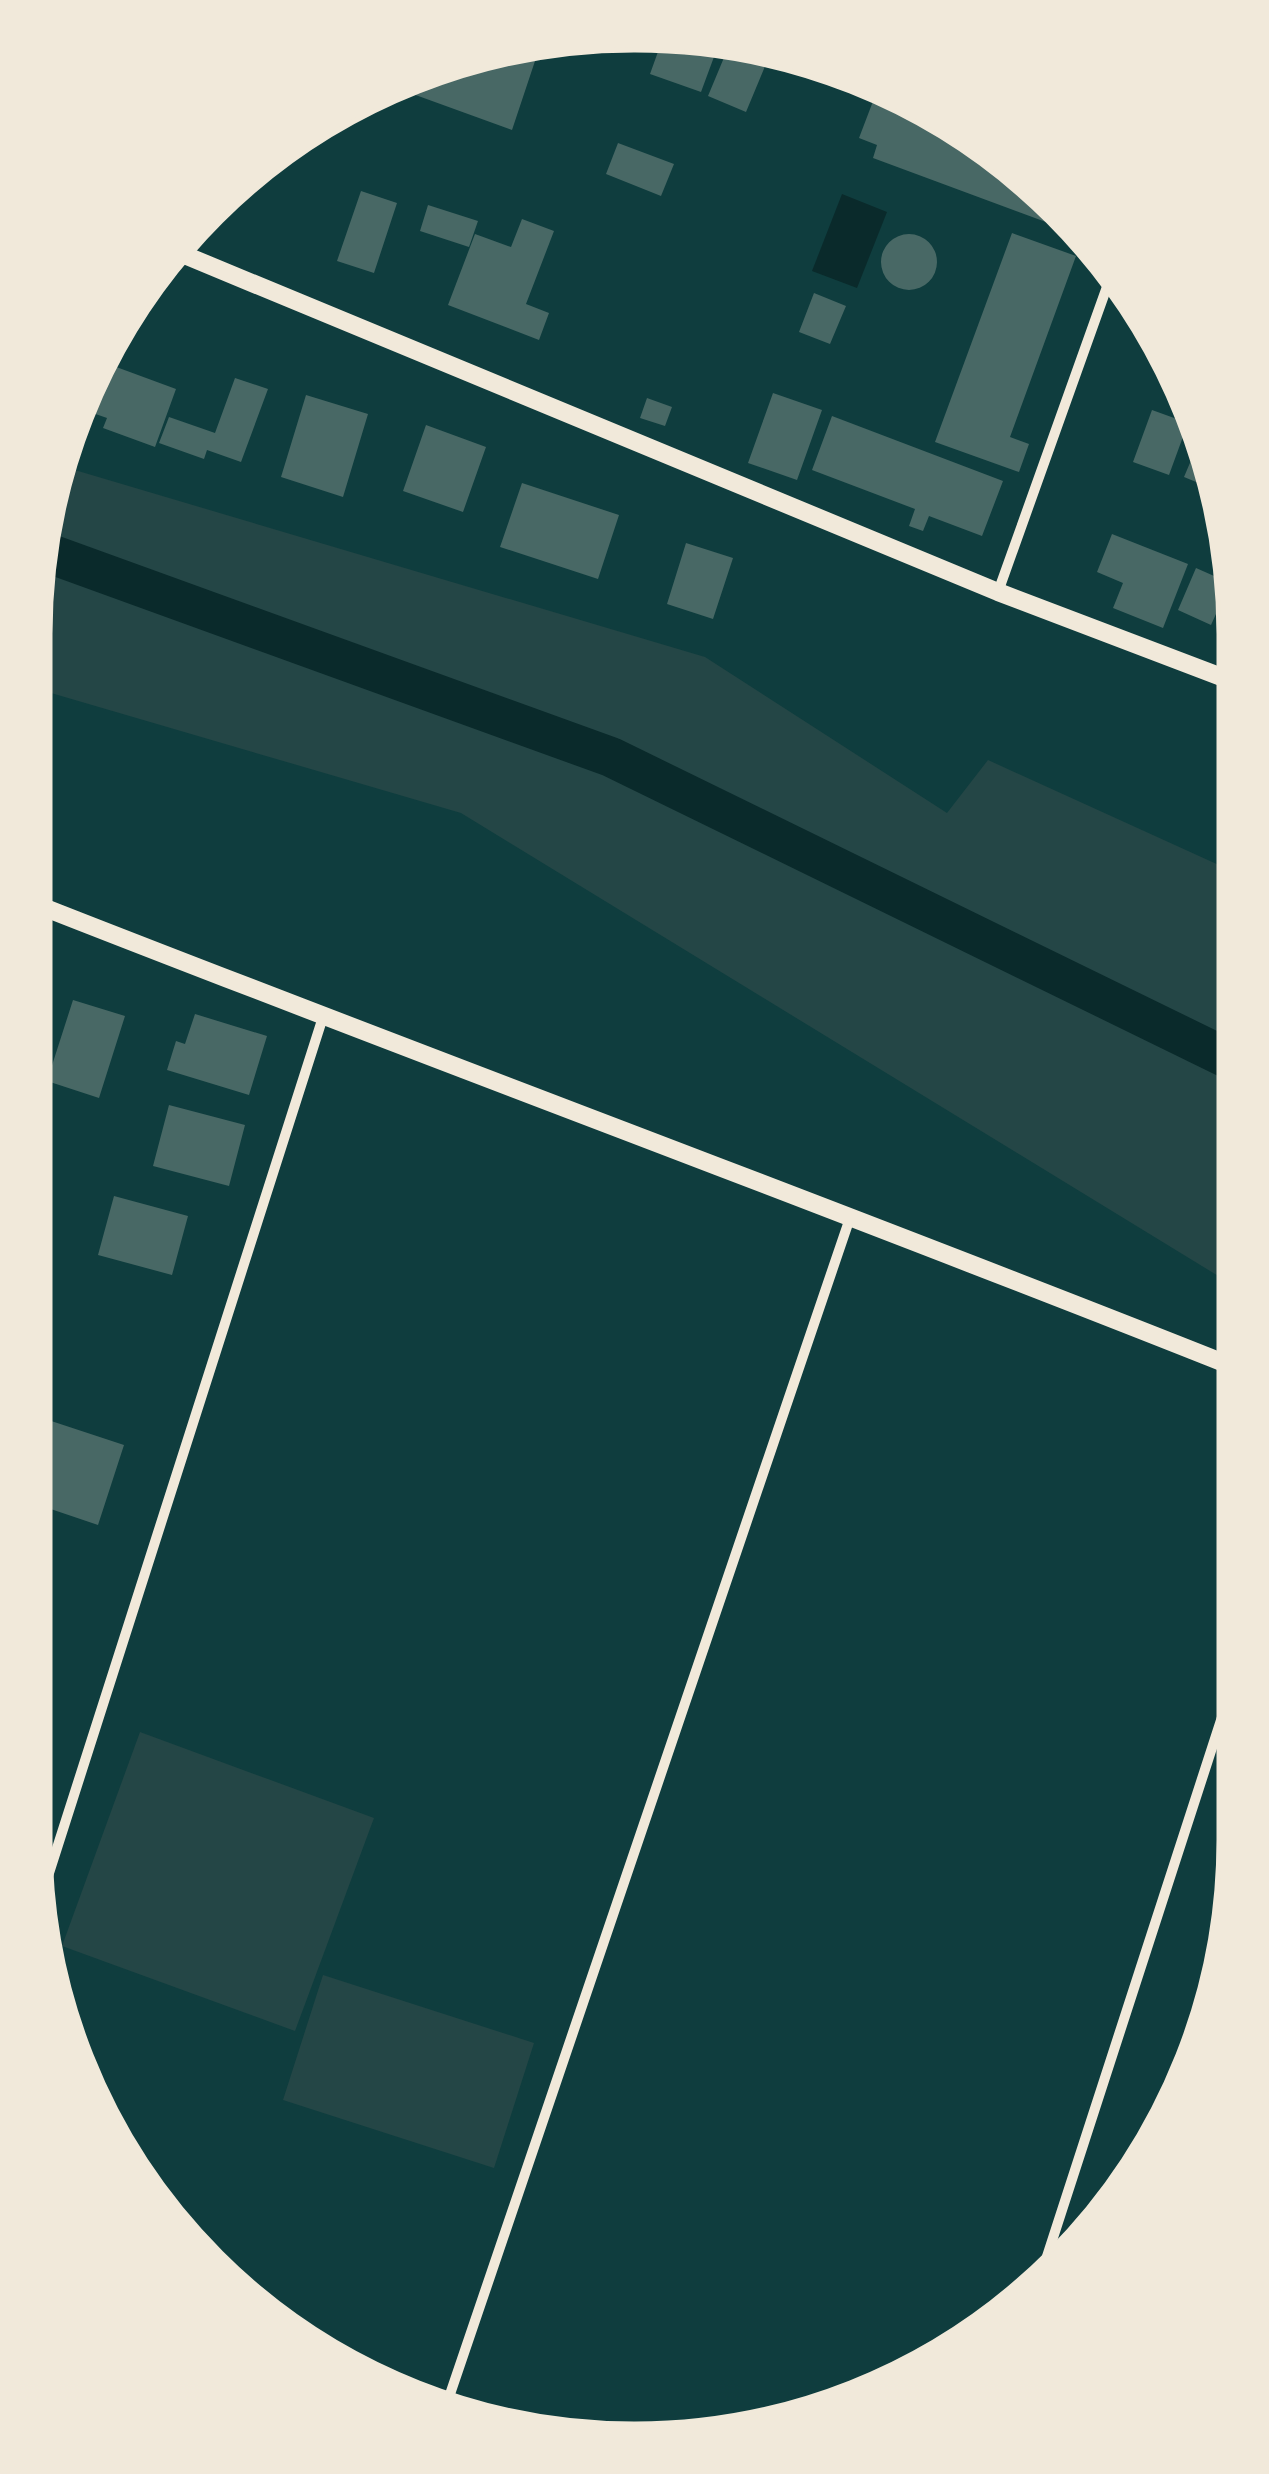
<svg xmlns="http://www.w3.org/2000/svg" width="1269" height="2474" font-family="Lato,sans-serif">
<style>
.green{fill:#244646}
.water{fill:#0a2a2b}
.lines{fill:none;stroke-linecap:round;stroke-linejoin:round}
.canal{stroke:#0a2a2b;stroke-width:40}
.building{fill:#486865}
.minor{stroke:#f1e9da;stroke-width:10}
.tertiary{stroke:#f1e9da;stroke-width:18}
.rim{fill:none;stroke:#f1e9da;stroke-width:5}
</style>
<rect width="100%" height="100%" fill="#0f3d3e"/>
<path class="green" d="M68 468 705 657 947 813 988 760 1232 871 1233 1285 461 813 34 688V596Z
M140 1732 374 1818 295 2031 62 1946Z
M323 1975 534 2043 494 2168 283 2100Z"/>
<path class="water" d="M842 194 887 212 857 288 812 271Z"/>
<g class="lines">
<path class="canal" d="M45 552 611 757 1233 1061"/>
</g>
<path class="building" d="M674 34 718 46 701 92 650 74 664 35Z
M728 48 768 59 746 112 708 96Z
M538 52 512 130 399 89 442 64Z
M875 96 905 108 908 99 1031 182 1081 235 873 158 877 145 859 138Z
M618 143 674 164 661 196 606 174Z
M361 191 397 203 374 273 337 261Z
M428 205 478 221 469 247 420 231Z
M522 219 554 231 526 304 549 313 539 340 448 305 475 234 511 247Z
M1012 233 1076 256 1010 437 1029 444 1019 472 935 442Z
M881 262a28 28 0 1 1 56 0a28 28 0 1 1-56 0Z
M814 293 846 306 830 344 799 332Z
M100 361 176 389 155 447 103 428 107 418 84 410Z
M235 378 268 389 241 462 207 450 204 459 159 443 169 417 215 433Z
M773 393 822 410 797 480 748 463Z
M306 395 368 414 343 497 281 477Z
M647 398 672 407 665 426 640 418Z
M1152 410 1188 423 1169 475 1133 462Z
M832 416 1003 481 982 536 929 516 923 531 909 526 915 509 812 470Z
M426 425 486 447 463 512 403 491Z
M1200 439 1213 489 1184 477Z
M522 483 619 515 598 579 500 547Z
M1112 534 1188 564 1163 628 1113 608 1123 583 1097 572Z
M686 543 733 558 713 619 667 604Z
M1196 568 1230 583 1211 625 1178 610Z
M73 1000 125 1016 99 1098 47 1081Z
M195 1014 267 1036 249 1095 167 1070 176 1041 185 1044Z
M33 1029 48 1032 34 1072H33Z
M169 1105 245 1125 229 1186 153 1166Z
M114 1196 188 1216 172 1275 98 1255Z
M33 1415 124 1445 98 1525 33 1503Z
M33 1689 49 1694 34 1745H33Z"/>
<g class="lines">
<path class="minor" d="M998 592 1113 270
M42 1895 323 1017
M1039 2281 1235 1677
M446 2406 851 1215"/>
<path class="tertiary" d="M182 254 998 592 1232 681
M33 903C432 1060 835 1208 1234 1367"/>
</g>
<path d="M0 0H1269V2474H0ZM634 50H635A584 584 0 0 1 1219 634V1840A584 584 0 0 1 635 2424H634A584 584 0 0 1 50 1840V634A584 584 0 0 1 634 50Z" fill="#f1e9da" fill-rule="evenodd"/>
<path class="rim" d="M634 50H635A584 584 0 0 1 1219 634V1840A584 584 0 0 1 635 2424H634A584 584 0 0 1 50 1840V634A584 584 0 0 1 634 50Z"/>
</svg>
